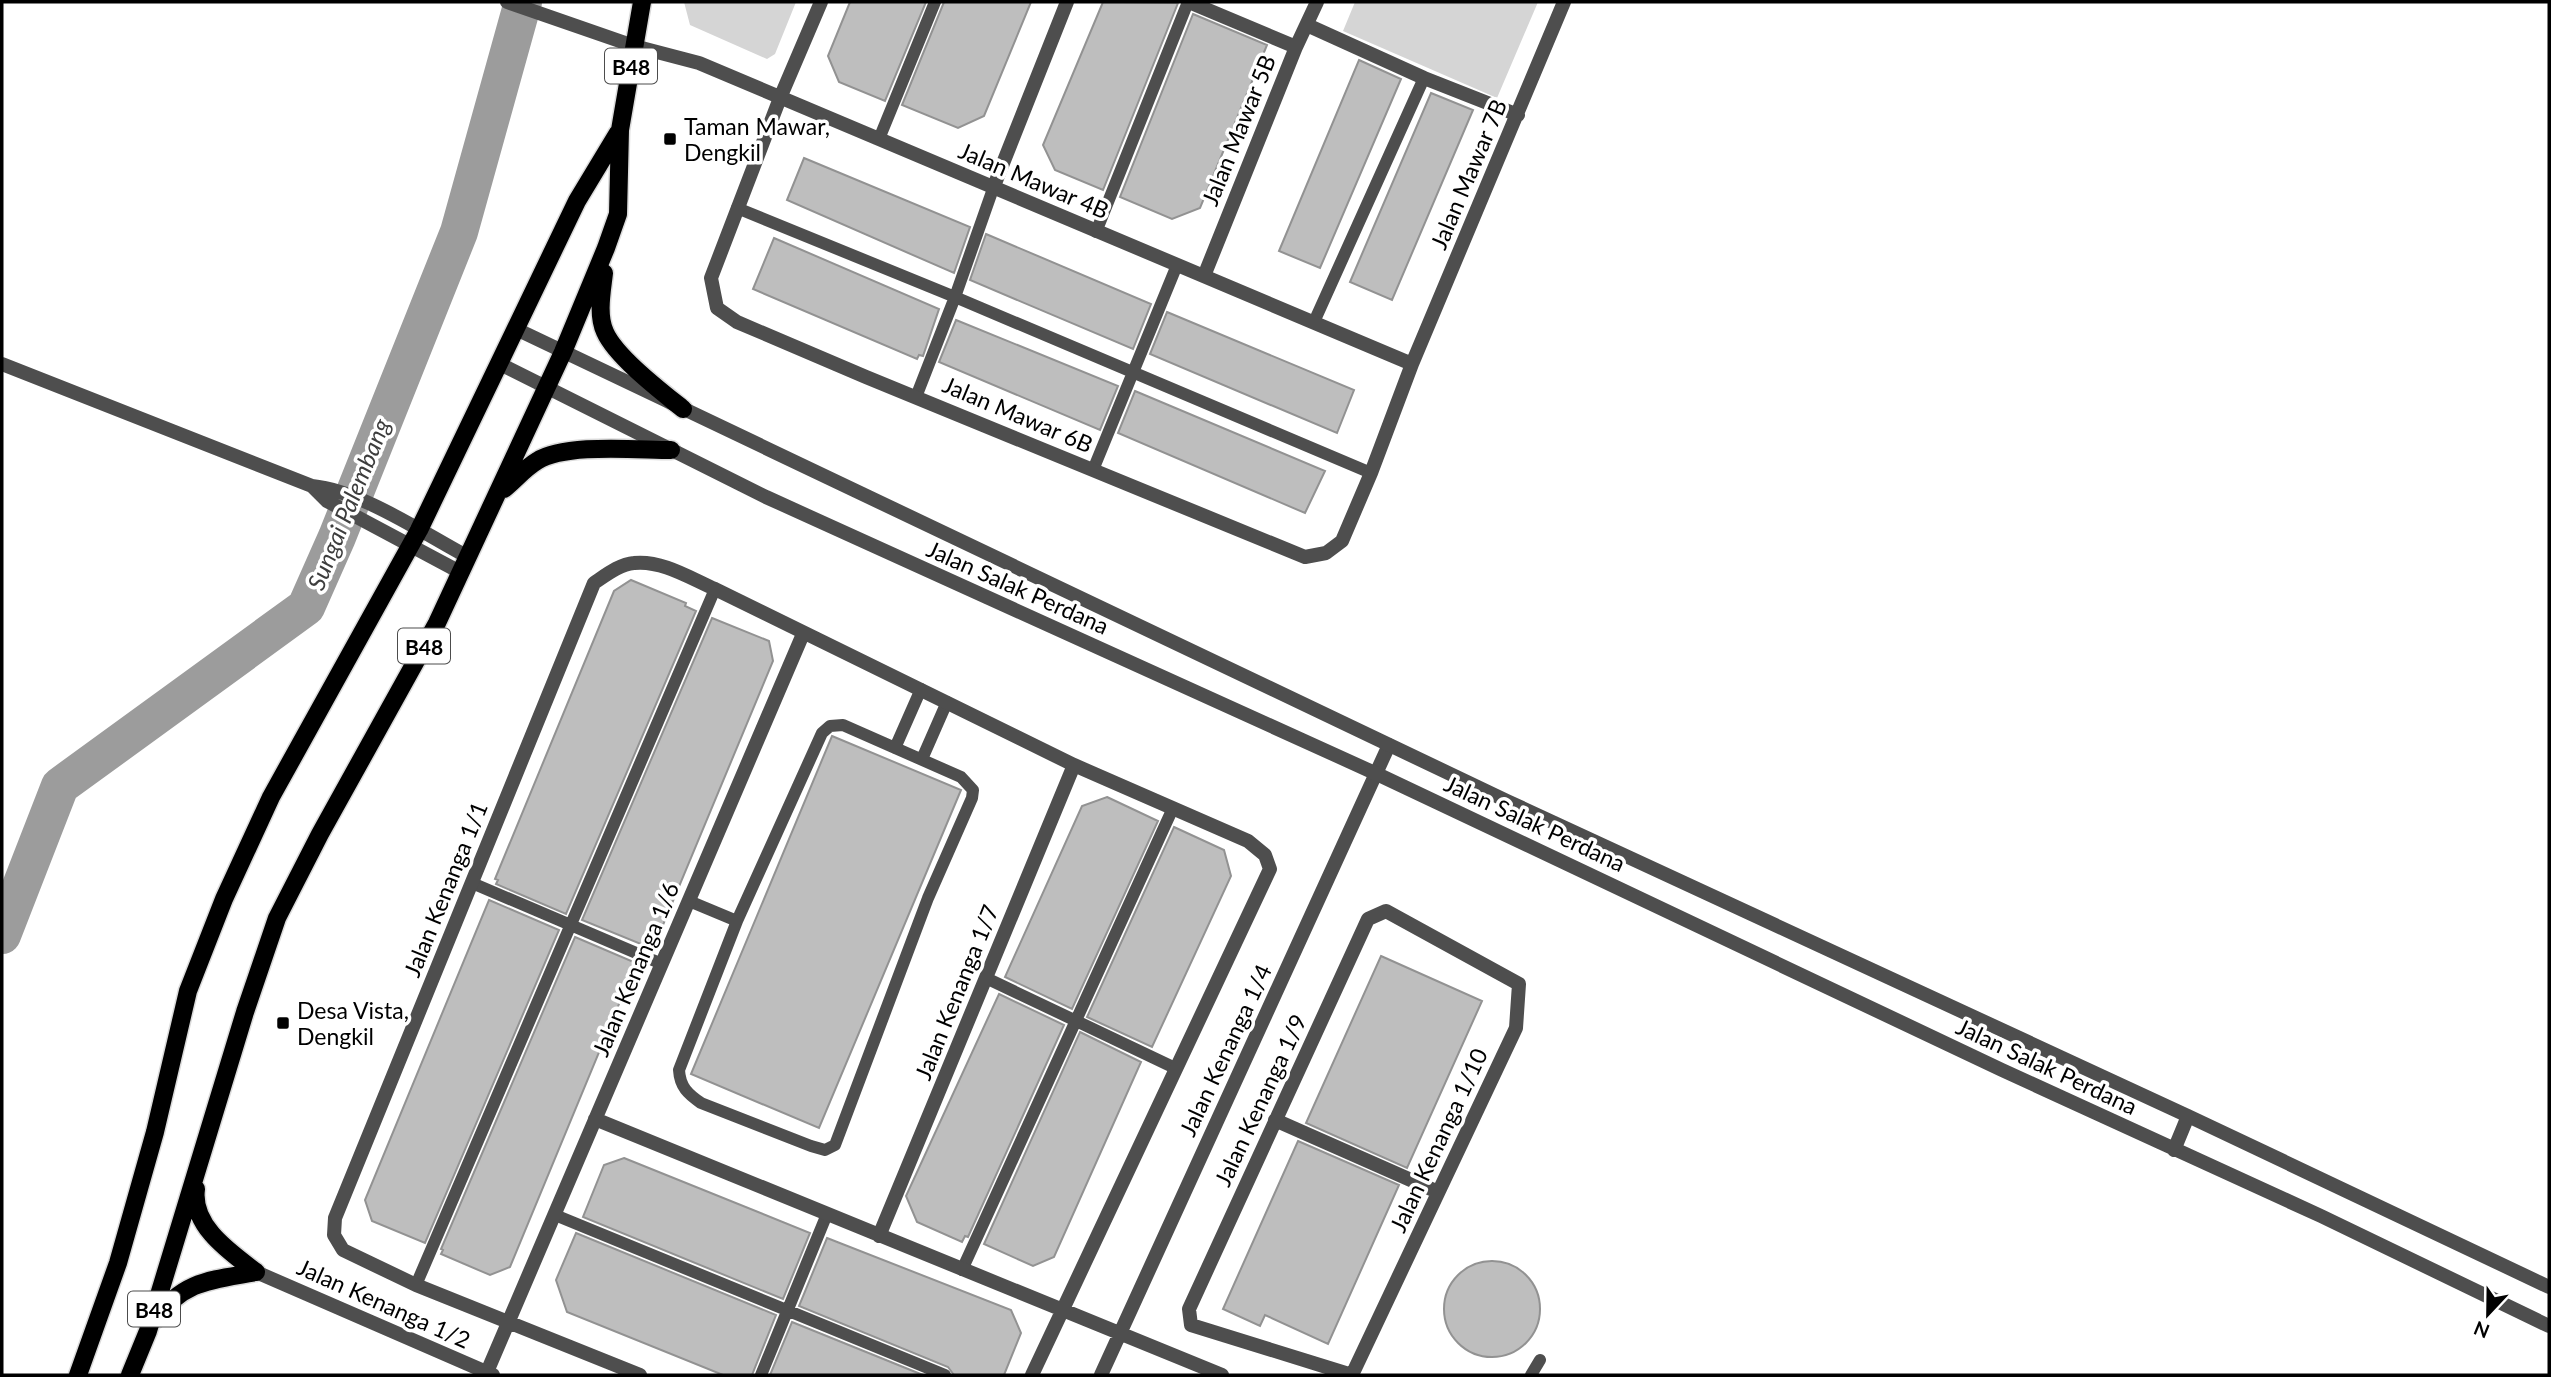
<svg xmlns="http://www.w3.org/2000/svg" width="2551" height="1377" font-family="Lato,sans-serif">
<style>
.green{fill:#d5d5d5}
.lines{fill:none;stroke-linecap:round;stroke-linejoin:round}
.river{stroke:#9c9c9c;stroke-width:38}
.building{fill:#bebebe;stroke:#929292;stroke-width:2}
.primary-casing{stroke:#dbdbdb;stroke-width:21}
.service{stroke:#4e4e4e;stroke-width:12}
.minor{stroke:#4e4e4e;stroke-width:14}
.tertiary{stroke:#4e4e4e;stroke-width:14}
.primary{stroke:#000;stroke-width:18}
.poi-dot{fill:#000;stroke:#fff;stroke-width:2.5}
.labels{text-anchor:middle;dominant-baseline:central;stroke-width:7;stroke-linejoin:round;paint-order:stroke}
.shield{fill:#fff;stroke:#4c4c4c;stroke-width:2}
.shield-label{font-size:21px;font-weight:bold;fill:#000}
.poi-label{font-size:23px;fill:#000;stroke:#fff;text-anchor:start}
.street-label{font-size:23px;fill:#000;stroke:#fff}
.water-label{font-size:24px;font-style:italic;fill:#3d3d3d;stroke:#fff}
</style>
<rect width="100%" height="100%" fill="#fff"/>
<path class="green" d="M684 2H796L775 54 767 59 690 25Z
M1355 2H1538L1497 98 1343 31Z"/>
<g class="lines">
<path class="river" d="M2 935 60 786 306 607 337 537 459 232 523 2"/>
</g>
<path class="building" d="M850 2H926L885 101 839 82 828 56Z
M944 2H1031L984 116 958 128 902 105Z
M1103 2 1178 3 1103 190 1055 170 1043 145Z
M1193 14 1267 45 1200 208 1172 219 1120 197Z
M1359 60 1401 79 1320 268 1279 251Z
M1431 93 1473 110 1392 300 1350 282Z
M804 158 970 227 954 273 787 200Z
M986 234 1151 304 1133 349 970 280Z
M774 238 939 309 923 356 919 355 917 359 753 289Z
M1167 312 1354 390 1337 433 1150 354Z
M956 320 1118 386 1100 430 939 362Z
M1135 391 1325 471 1305 513 1118 433Z
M631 580 686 603 685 606 696 611 566 914 496 884 498 880 495 879 614 591Z
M712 618 769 641 773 661 653 949 582 920Z
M832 736 961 790 819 1128 691 1074Z
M1107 797 1158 821 1072 1009 1005 977 1082 806Z
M1174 827 1224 850 1231 876 1152 1047 1087 1017Z
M489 900 559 930 425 1243 372 1221 365 1200Z
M575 937 636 963 510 1267 490 1275 441 1254 443 1250 441 1249Z
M1381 956 1482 1001 1407 1168 1306 1123Z
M999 994 1064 1025 968 1237 965 1236 962 1242 917 1222 906 1196Z
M1080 1032 1141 1062 1054 1257 1033 1266 984 1244Z
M1298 1141 1399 1185 1328 1344 1265 1315 1260 1326 1223 1309Z
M624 1158 810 1233 783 1299 583 1217 604 1165Z
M576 1233 776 1315 752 1375H723L567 1312 556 1280Z
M827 1238 1011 1310 1021 1333 1004 1375H954L948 1367 799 1306Z
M1444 1309a48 48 0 1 1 96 0a48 48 0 1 1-96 0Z
M792 1322 923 1375H770Z"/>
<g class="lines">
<defs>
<path id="primary" d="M604 273C602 291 597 315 605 332 616 357 662 392 683 409
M504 489C515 480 525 468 537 461 565 443 637 450 671 450
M196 1189C191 1226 230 1252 256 1272
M156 1319C183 1280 213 1280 256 1272
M78 1375 118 1263 155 1132 188 991 224 899 271 797 419 530 577 201 618 133
M130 1375 148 1331 245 1012 277 918 320 834 437 623 563 352 606 248 618 214 620 130 642 2"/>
</defs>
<use href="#primary" class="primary-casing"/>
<path class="service" d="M879 139 935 2
M737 208 955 297 1371 473
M1096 232 1188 2
M1314 322 1424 78
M916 397 955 297 994 186
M1093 470 1177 265
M843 725 961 777 973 790 972 798 928 898 835 1145 825 1150 811 1146 701 1103C688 1094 680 1087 679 1070L737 921 822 733 830 726Z
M895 748 921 689
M922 759 947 702
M472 883 662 964
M689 901 737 921
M986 978 1175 1068
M555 1215 945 1375
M962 1270 1173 808
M416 1285 715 589
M761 1375 827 1214
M1531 1375 1540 1360"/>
<path class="minor" d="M507 2 634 46 699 63 1412 364
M821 2 780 98 711 278 717 308 737 322 866 377 1305 557 1326 553 1342 541 1371 473 1412 364 1564 2
M1189 2 1296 47
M1307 25 1424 78 1518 115
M994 186 1067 2
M1204 276 1296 47 1317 2
M595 1119 1222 1375
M1275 1120 1438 1192
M879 1236 1074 765
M256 1272 493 1375
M487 1372 803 634
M640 1375 416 1285 343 1250 334 1235 335 1218 594 583C606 575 620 564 634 563 662 560 690 578 715 589L1074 765 1248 841 1265 855 1270 869 1032 1375
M1101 1375 1389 745
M1352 1375 1191 1325 1189 1309 1368 919 1386 911 1519 984 1516 1028 1352 1375"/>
<path class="tertiary" d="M516 329 1507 801 2188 1116 2549 1287
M2 364 312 486C362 491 423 533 468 557
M500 364 766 497 1377 774 2002 1070 2321 1216 2549 1326
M312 486 327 501 460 572
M2174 1150 2188 1116"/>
<use href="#primary" class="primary"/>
</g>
<g class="poi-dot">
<rect x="663" y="132" width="14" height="14" rx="3.5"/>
<rect x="276" y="1016" width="14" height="14" rx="3.5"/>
</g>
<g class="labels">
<g class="shield">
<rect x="605" y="48.5" width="52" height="35" rx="5"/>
<rect x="398" y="628.5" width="52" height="35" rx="5"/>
<rect x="128" y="1291.5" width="52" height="35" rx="5"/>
</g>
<g class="shield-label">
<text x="631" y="66">B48</text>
<text x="424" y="646">B48</text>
<text x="154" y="1309">B48</text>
</g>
<g class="poi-label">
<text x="684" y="126">Taman Mawar,<tspan x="684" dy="26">Dengkil</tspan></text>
<text x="297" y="1010">Desa Vista,<tspan x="297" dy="26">Dengkil</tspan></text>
</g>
<g class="street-label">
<text transform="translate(1238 130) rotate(-68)">Jalan Mawar 5B</text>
<text transform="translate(1468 174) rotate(-67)">Jalan Mawar 7B</text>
<text transform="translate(1034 180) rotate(23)">Jalan Mawar 4B</text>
<text transform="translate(1018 414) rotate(23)">Jalan Mawar 6B</text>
<text transform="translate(1018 587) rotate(24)">Jalan Salak Perdana</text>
<text transform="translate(1535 823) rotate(25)">Jalan Salak Perdana</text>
<text transform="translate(445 889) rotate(-68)">Jalan Kenanga 1/1</text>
<text transform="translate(635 969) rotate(-67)">Jalan Kenanga 1/6</text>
<text transform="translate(956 992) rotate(-68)">Jalan Kenanga 1/7</text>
<text transform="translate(1225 1050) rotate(-65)">Jalan Kenanga 1/4</text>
<text transform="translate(2047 1066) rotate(25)">Jalan Salak Perdana</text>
<text transform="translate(1260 1100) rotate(-65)">Jalan Kenanga 1/9</text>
<text transform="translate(1438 1140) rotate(-65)">Jalan Kenanga 1/10</text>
<text transform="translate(384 1303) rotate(24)">Jalan Kenanga 1/2</text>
</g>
<g class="water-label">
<text transform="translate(348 504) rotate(-68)">Sungai Palembang</text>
</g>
</g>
<rect width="2551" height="1377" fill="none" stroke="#000000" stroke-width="7"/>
<g transform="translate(2488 1314) rotate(202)" stroke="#ffffff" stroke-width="5" paint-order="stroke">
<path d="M0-5L12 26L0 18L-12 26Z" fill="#000000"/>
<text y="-10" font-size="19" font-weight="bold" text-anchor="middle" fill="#000000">N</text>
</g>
</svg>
